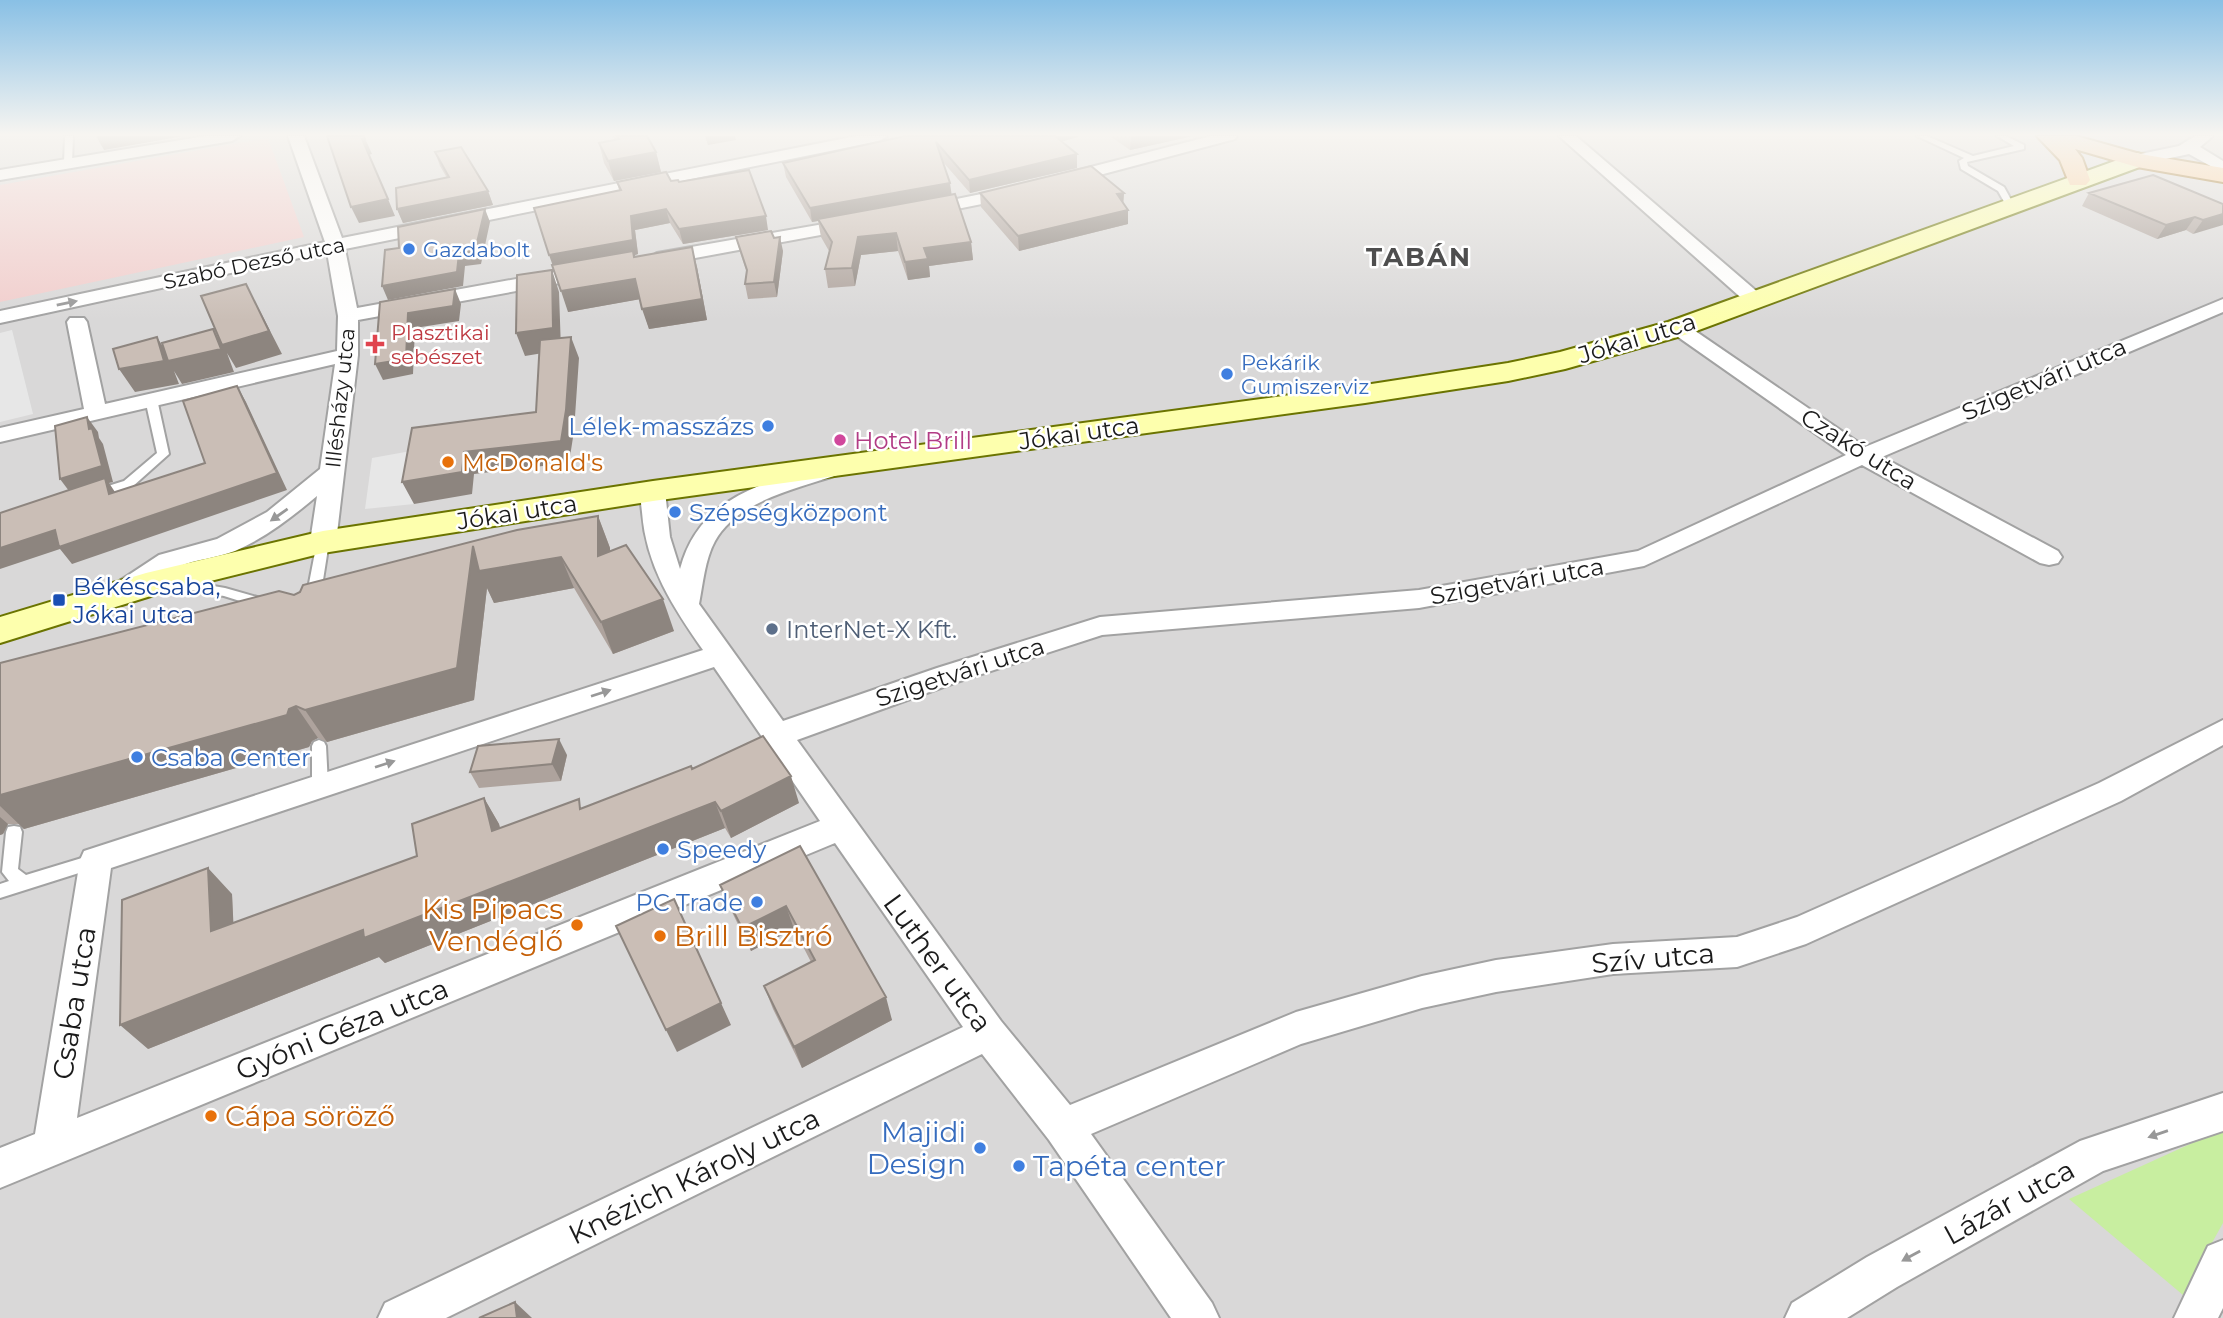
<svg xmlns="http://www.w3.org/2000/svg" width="2223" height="1318" font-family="Montserrat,sans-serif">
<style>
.residential{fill:#d9d8d8}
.commercial{fill:#f1cdcc}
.grass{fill:#c8eea0}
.parking{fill:#e7e7e7}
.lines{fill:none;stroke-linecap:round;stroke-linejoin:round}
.service-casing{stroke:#a2a2a2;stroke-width:4}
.minor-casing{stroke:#a2a2a2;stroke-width:4}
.secondary-casing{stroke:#6b7400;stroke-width:4}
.primary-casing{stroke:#925e00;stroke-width:4}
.service{fill:#fff;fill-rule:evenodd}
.minor{fill:#fff;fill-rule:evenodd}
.secondary{fill:#fdffad;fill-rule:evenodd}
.primary{fill:#ffcd93;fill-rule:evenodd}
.wall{fill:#aea39d}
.shaded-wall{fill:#8d857f}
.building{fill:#cabeb6;stroke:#8d857f;stroke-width:2}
.oneway{fill:#989898}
.shop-dot{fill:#3f7fe0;stroke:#fff;stroke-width:2.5}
.health-dot{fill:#e0444e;stroke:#fff;stroke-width:2.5}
.hotel-dot{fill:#d1479c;stroke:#fff;stroke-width:2.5}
.food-dot{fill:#e8710a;stroke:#fff;stroke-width:2.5}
.transit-dot{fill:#1a4fb4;stroke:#fff;stroke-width:2.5}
.service-dot{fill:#5c6f8a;stroke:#fff;stroke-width:2.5}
.labels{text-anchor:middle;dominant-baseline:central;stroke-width:5;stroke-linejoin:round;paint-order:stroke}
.far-shop-label{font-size:21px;fill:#366cbe;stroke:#fff;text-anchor:start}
.far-street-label{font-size:21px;fill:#1b1b1b;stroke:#fff}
.far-health-label{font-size:21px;fill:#be3a42;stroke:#fff;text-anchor:start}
.street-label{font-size:24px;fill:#1b1b1b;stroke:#fff}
.shop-label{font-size:24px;fill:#366cbe;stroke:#fff;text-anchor:start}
.hotel-label{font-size:24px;fill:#b23c85;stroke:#fff;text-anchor:start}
.food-label{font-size:24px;fill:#c56008;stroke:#fff;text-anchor:start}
.transit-label{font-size:24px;fill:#164399;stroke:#fff;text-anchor:start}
.service-label{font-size:24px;fill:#4e5e75;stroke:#fff;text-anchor:start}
.far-district-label{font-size:26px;font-weight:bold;letter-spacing:2px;fill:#4e4e4e;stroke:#fff}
.near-food-label{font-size:28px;fill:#c56008;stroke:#fff;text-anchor:start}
.near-street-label{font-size:28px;fill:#1b1b1b;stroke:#fff}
.near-shop-label{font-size:28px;fill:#366cbe;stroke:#fff;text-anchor:end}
</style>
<rect width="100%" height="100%" fill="#eee9e0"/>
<path class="residential" d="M0 136H2223V1318H0Z"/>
<path class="commercial" d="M268 138 304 237 0 302V185Z"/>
<path class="grass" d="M2223 1129V1223L2183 1295 2069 1199Z"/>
<path class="parking" d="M12 330 33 414 0 422V333Z
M422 449 414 504 365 509 372 458Z"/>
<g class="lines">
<defs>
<path id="service" d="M65 136H73L72 163 68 165 64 163Z
M1917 136H1927L1973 156 2014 146 1997 136H2006L2024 145V149L1967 162 1968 166 2004 187 2014 205 2013 207H2007L1998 191 1961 169 1959 161 1964 158Z
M151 396 157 399 169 454 132 487 96 498 92 497 90 494 92 491 124 481 157 453 145 399Z
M323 538 329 542 320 599 313 603 306 599 317 542Z
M173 579 225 588 271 601 273 604 266 609 224 596 168 586 166 583 168 580Z
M319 740 324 742 326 746 328 785 325 789 320 791 315 789 312 785V746L314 742Z
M14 826 20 827 22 832 18 869 26 875 95 854 101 856 103 861 101 866 0 898V884L9 881 2 872 6 832 8 827Z"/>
<path id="minor" d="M205 136H240L232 141 0 180V170Z
M288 136H304L342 238 856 136H887L879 141 345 249 357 308 593 265 603 271 593 277 358 320V355L336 542 332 548 323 550 314 548 310 542 317 496C292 517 265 538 235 551 217 558 196 559 178 567 156 576 137 605 112 598L108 592 112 586 159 555 217 539 267 512 320 469 335 364 0 442V428L84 409 67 322 70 318H84L87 322 105 404 337 351 338 316 327 252 0 323V311L325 242Z
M1211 136H1237L1235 139 1062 185 1054 180 1056 176Z
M1559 136H1576L1761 295 1764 299 1761 303H1747Z
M2195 136H2213L2200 147 2223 161V173L2189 154 2137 165 2129 160 2131 156 2179 146Z
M1016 187 1025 192 1022 196 922 216 913 211 922 206Z
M858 218 864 219 867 223 864 227 657 265 648 259 657 253Z
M2223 299V312L1882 457 2058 551 2062 557 2058 563 2049 565 2040 563 1862 465 1644 566 1419 608 1102 635 957 682 797 740 1001 1021 1070 1105 1296 1012 1422 976 1496 960 1613 944 1737 937 1797 917 2099 783 2223 720V745L2121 801 1806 944 1737 967 1613 974 1496 992 1422 1008 1301 1044 1091 1134 1212 1303 1219 1318H1171L1049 1140 982 1054 446 1318H378L385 1303 963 1027 835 843 0 1188V1148L35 1134 80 860 84 851 703 650C673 607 646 566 642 512 641 503 639 493 644 486L653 484 662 486 665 491 670 537 680 569C699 498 759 485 821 465H837L841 470 837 475C798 488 737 501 715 541 705 559 703 584 699 604L783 721 937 668 1100 617 1419 590 1638 551 1846 455 1671 332 1668 328 1671 324H1685L1865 447ZM714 667 820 821 77 1118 111 868Z
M2223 1093V1131L2103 1171 1897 1287 1847 1318H1785L1792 1303 1867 1257 2080 1141Z
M2223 1240V1308L2218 1318H2174L2208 1246Z"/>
<path id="secondary" d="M2137 153 2145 155 2148 160 2145 165 1688 334 1565 369 1508 381 1365 403 653 501 323 553 154 595 0 643V617L146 573 323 531 653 481 1365 385 1508 363 1560 352 1668 322Z"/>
<path id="primary" d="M2037 136H2076L2140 154 2223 168V182L2137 167 2075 149 2082 158 2090 180 2086 185H2070L2060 160Z"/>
</defs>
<use href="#service" class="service-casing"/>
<use href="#minor" class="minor-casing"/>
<use href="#secondary" class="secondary-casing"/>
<use href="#primary" class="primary-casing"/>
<use href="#service" class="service"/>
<use href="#minor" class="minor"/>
<use href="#secondary" class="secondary"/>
<use href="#primary" class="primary"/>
</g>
<path class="wall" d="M612 136H647L656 152 661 172 614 181 604 163 599 143 615 140Z
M905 136H1081L1062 141 1077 168 970 193 943 162 951 195 971 242 973 260 929 266 930 277 908 280 898 251 861 255 855 286 828 288 825 269 829 251 821 237 818 221 812 222 786 177 783 163Z
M1110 136H1193L1130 150Z
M435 152 488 191 493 205 403 223 397 209 447 178 440 166Z
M671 181 679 182 768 230 683 244 670 223 635 230 638 254 635 255V257L697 267 707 320 649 329 640 299 568 312 619 190 617 182Z
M980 193H1124L1123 203 1128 224 1019 251 981 207Z
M2089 193 2223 204 2193 234 2186 230 2157 239 2082 206Z
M736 237 774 238 783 251 777 297 748 299 745 284 747 273 740 252Z
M598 516 610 548V552L674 631 613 654 574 588 494 603 487 588 474 700 327 742 318 738 312 741 309 747 24 829 19 824H8L3 834 0 835V663L294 595Z
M567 755 561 781 479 788 470 772Z
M692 769 799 803 731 838 725 828 385 963 379 957 148 1049 232 894 233 923 417 856 484 798 499 824 500 828 583 808Z
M800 846 892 1020 802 1068 773 1009 764 986 811 962 794 929 751 951 730 908 720 885Z"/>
<path class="shaded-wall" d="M96 136H184L104 150Z
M364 136 372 154 368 155 362 139Z
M705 136H735L736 140 708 145Z
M1050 136H1081L1050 145Z
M1135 136H1193L1130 150 1131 137Z
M656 152 661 172 614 181 608 161Z
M1077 154V168L970 193 969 180Z
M950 183 952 197 812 222 810 208Z
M488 191 493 205 403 223 397 209Z
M1124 193 1123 207 1117 194Z
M388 199 395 216 359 223 351 207Z
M485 209 490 222 481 264 465 266 463 286 388 300 382 286 459 253Z
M666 209 670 223 635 230 638 254 635 255 639 270 554 269 549 255 631 216Z
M1128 210V224L1019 251 1018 236Z
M2223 214V225L2193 234 2203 220Z
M766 216 768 230 683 244 679 229Z
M2195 217 2186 230 2157 239 2166 225Z
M896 233 898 251 861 255 855 286 852 268 858 237Z
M780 237 783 251 777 297 774 282Z
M971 242 973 260 929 266 930 277 908 280 905 262 924 248Z
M692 247 697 267 707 320 649 329 642 309Z
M552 270 559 292 561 350 525 356 516 333Z
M635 279 641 299 568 312 561 291Z
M246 284 282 354 236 368 227 353 234 372 182 384 174 371 179 384 135 392 119 369 157 337 171 360 213 329 223 345Z
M455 289 461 304 459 321 415 328 413 374 383 380 375 364 408 313Z
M571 337 579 358 574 431 569 463 474 474 472 494 414 504 402 482 464 452 566 410Z
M237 386 246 402 287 490 72 564 60 549 0 569V548L55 530 277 473Z
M87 417 98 432 99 438 103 444 113 482 109 483 117 495 109 494 72 495 60 479 89 429Z
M598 516 610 548V588L598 556Z
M473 546 561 557 574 588 494 603 487 588 474 700 327 742 305 710Z
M663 599 674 631 613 654 601 622Z
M296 706 318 738 312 741 309 747 24 829 0 806V795L289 709Z
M559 739 567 755 561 781 552 764Z
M791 776 799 803 731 838 721 811Z
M484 798 499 824 507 857 492 831Z
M715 802 725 828 385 963 379 957 148 1049 120 1025 363 930Z
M0 817 8 824 3 834 0 835Z
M208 868 232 894 235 956 211 931Z
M786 906 794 929 751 951 742 928Z
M886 997 892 1020 802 1068 794 1047Z
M721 1003 731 1025 677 1052 666 1030Z
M515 1302 532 1318H517Z"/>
<path class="building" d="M327 136H364L365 139H362L388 199 351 207Z
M617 136H647L656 152 608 161 599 143 619 139Z
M905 136H1055L1077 154 969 180 936 142 950 183 810 208 783 163Z
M461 147 488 191 397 209 396 188 449 177 435 152Z
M1091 166 1124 193 1117 194 1128 210 1018 236 980 193Z
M749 170 766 216 679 229 666 209 631 216 633 240 549 255 534 208 621 190 617 182 666 172 671 181 678 180 679 182Z
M2153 175 2223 204V214L2203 220 2195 217 2166 225 2089 193Z
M955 194 971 242 924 248 928 259 905 262 896 233 858 237 852 268 825 269 832 242 818 219Z
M485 209 475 251 459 253 457 272 382 286 385 250 399 248 398 227Z
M771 231 774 238 780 237 774 282 745 284 747 270 736 237Z
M692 247 702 299 642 309 635 279 561 291 552 265 633 251 634 257Z
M552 270 553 328 516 333 517 275Z
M246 284 269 331 222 345 201 296Z
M455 289 453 306 408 313 406 359 375 364 380 302Z
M213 329 221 349 168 361 162 343Z
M157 337 164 361 119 369 113 349Z
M571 337 566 410 561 441 464 452 462 472 402 482 412 428 536 412 540 340Z
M237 386 277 473 59 547 55 530 0 548V513L105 478 109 494 205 463 183 401Z
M87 417 89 429 92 428 102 466 60 479 55 426Z
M598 516V556L626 545 663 599 601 622 561 557 479 571 473 546 457 668 305 710 296 706 289 709 287 715 0 795V663L279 591 294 595 300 592 303 585 517 530Z
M763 736 791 776 721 811 715 802 364 938 363 930 120 1025 122 900 208 868 211 931 417 856 412 824 484 798 492 831 579 799 580 809 691 766 692 769Z
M559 739 552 764 470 772 478 746Z
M800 846 886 997 794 1047 764 986 815 960 786 906 742 928 720 885Z
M674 899 721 1003 666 1030 616 926Z
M515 1302 517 1318H479Z"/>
<defs><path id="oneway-solid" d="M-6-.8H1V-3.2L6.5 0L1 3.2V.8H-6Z" transform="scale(1.75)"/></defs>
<g class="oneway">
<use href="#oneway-solid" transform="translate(67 303) rotate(-12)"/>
<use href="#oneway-solid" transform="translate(279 515) rotate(145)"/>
<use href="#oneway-solid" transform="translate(601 693) rotate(-18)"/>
<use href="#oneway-solid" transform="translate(385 764) rotate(-18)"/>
<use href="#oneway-solid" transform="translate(2158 1134) rotate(161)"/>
<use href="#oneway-solid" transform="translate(1911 1256) rotate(151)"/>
</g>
<linearGradient id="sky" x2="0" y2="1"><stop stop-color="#89c0e5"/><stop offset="0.42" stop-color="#f7f5f1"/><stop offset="1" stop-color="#f7f5f1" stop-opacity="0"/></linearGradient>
<rect width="2223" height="320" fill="url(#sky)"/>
<g class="shop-dot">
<circle cx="409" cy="249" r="7"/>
<circle cx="1227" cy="374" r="7"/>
<circle cx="768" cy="426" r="7"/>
<circle cx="675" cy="512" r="7"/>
<circle cx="137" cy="757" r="7"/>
<circle cx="663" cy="849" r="7"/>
<circle cx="757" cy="902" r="7"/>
<circle cx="980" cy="1148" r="7"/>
<circle cx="1019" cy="1166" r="7"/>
</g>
<path class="health-dot" d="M371.5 333.5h7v7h7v7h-7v7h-7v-7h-7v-7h7z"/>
<circle class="hotel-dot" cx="840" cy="440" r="7"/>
<g class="food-dot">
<circle cx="448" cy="462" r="7"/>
<circle cx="577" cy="925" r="7"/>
<circle cx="660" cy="936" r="7"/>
<circle cx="211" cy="1116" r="7"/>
</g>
<rect class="transit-dot" x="52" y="593" width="14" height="14" rx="3.5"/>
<circle class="service-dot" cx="772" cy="629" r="7"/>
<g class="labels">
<g class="far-shop-label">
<text x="423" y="249">Gazdabolt</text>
<text x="1241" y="362">Pekárik<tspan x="1241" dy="24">Gumiszerviz</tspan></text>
</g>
<g class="far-street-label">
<text transform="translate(254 263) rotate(-12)">Szabó Dezső utca</text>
<text transform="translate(340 398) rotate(-84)">Illésházy utca</text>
</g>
<g class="far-health-label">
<text x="391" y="332">Plasztikai<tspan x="391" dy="24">sebészet</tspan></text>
</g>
<g class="street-label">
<text transform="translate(1637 338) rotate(-17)">Jókai utca</text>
<text transform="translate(2044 379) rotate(-23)">Szigetvári utca</text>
<text transform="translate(1079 433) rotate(-8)">Jókai utca</text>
<text transform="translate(1859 449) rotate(32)">Czakó utca</text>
<text transform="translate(517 512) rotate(-9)">Jókai utca</text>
<text transform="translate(1517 581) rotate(-10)">Szigetvári utca</text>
<text transform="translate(960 672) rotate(-18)">Szigetvári utca</text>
</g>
<g class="shop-label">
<text x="754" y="426" text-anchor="end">Lélek-masszázs</text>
<text x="689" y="512">Szépségközpont</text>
<text x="151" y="757">Csaba Center</text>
<text x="677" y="849">Speedy</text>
<text x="743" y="902" text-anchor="end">PC Trade</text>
</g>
<g class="hotel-label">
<text x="854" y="440">Hotel Brill</text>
</g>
<g class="food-label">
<text x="462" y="462">McDonald's</text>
</g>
<g class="transit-label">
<text x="73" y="586">Békéscsaba,<tspan x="73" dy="28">Jókai utca</tspan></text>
</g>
<g class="service-label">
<text x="786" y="629">InterNet-X Kft.</text>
</g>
<g class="far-district-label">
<text x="1419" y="257">TABÁN</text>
</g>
<g class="near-food-label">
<text x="563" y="909" text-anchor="end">Kis Pipacs<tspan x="563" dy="32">Vendéglő</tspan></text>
<text x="674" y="936">Brill Bisztró</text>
<text x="225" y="1116">Cápa söröző</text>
</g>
<g class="near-street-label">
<text transform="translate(1653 958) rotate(-5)">Szív utca</text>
<text transform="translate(938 963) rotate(54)">Luther utca</text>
<text transform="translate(74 1003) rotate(-81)">Csaba utca</text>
<text transform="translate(342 1029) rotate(-22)">Gyóni Géza utca</text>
<text transform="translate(694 1176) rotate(-26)">Knézich Károly utca</text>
<text transform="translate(2009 1202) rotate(-29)">Lázár utca</text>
</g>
<g class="near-shop-label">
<text x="966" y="1132">Majidi<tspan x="966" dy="32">Design</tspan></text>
<text x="1033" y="1166" text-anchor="start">Tapéta center</text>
</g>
</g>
</svg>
